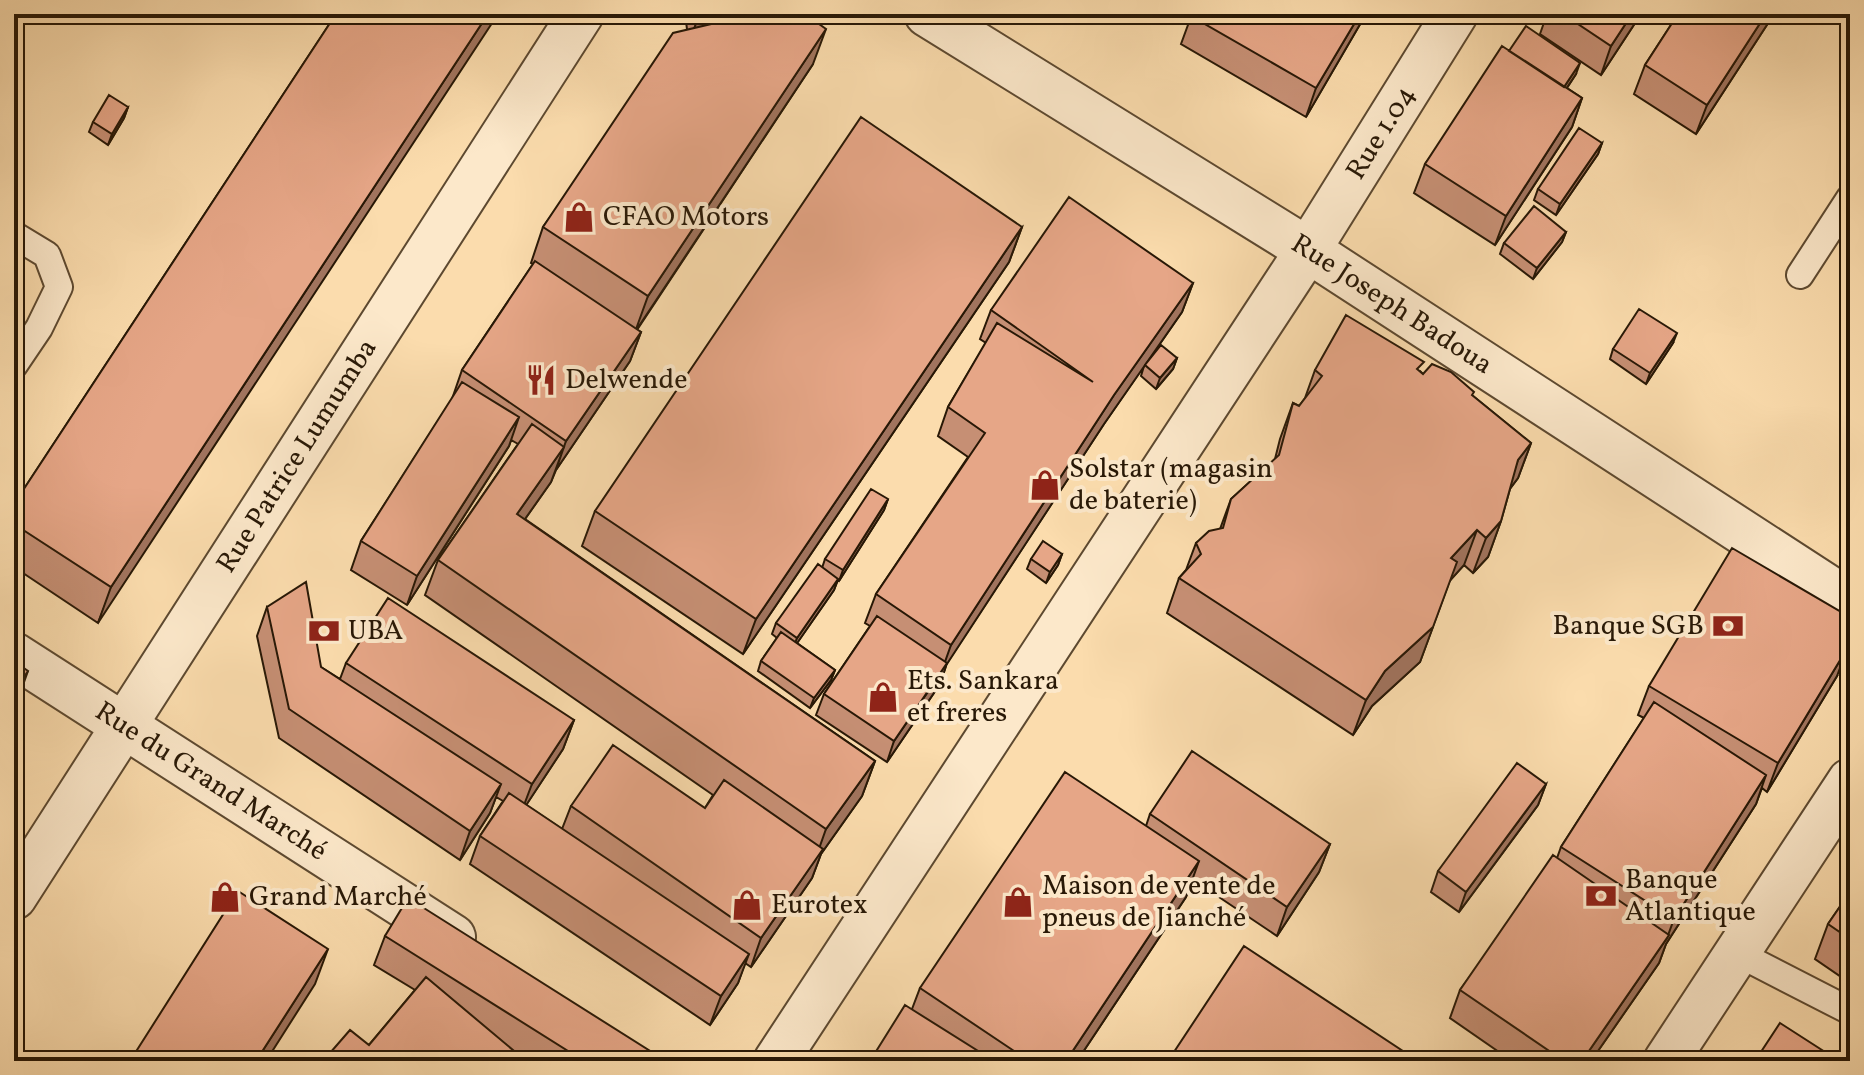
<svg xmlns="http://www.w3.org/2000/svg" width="1864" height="1075" font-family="Vollkorn,serif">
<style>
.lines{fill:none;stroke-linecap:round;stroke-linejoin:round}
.service-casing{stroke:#5d4930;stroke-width:30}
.minor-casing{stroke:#5d4930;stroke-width:48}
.service{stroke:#fce8ca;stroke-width:26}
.minor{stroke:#fce8ca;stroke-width:44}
.wall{fill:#c68f74;stroke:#281806;stroke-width:2}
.shaded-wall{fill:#a1745e;stroke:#281806;stroke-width:2}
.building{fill:#e6a687;stroke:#281806;stroke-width:2}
.labels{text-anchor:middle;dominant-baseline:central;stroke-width:8;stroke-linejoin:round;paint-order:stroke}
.street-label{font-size:28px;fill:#281806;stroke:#fce8ca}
.poi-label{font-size:28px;fill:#281806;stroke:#fce8ca;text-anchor:start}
</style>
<rect width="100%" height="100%" fill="#fbdcad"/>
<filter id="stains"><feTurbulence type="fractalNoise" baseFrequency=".0025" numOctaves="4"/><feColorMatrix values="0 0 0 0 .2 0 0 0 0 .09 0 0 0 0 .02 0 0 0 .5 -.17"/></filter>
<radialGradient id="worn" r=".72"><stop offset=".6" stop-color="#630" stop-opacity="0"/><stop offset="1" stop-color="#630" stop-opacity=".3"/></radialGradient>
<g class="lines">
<defs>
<path id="service" d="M14 235 47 255 59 287 39 328 14 365
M1800 275 1850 198
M1737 953 1850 1011"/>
<g id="minor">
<path id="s1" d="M927 14 1308 250 1850 602"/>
<path id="s2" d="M14 655 453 937"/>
<path id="s3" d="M14 897 581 14"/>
<path id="s4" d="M776 1061 1308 250 1455 14"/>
<path d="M1666 1061 1850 781"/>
</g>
</defs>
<use href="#service" class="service-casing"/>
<use href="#minor" class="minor-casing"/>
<use href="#service" class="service"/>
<use href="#minor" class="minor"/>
</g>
<path class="wall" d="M336 14 98 623 14 567V504Z
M685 14H805L813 64 637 330 641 332 630 361 556 470 551 482 525 519 875 761 862 796 821 854 812 878 751 967 745 963 738 983 710 1025 470 864 480 836 503 801 496 797 490 813 460 860 279 738 257 636 267 607 321 667 340 679 346 663 574 720 563 749 526 805 562 829 571 806 705 808 713 795 425 595 438 560 518 444 511 440 509 446 407 605 351 570 361 541 452 399 462 370 533 264 531 263 543 227 687 29Z
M1192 14H1366L1306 117 1181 44Z
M1547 14H1641L1601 75 1540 34Z
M1678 14H1774L1696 134 1634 94 1645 65Z
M1509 51 1576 74 1567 88 1582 98 1572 127 1495 245 1414 193 1425 164Z
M128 107 124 118 108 145 89 132 93 122Z
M1602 143 1598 154 1556 215 1534 200 1538 189Z
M1022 227 1009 262 743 654 582 546 595 511Z
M1566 232 1562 242 1533 279 1500 254 1504 243Z
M1193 283 1182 312 1148 361 1177 358 1173 369 1156 389 1141 376 1144 366 1104 424 947 663 940 684 887 762 816 715 824 694 870 626 865 623 876 594 968 457 938 436 948 407 986 343 980 339 991 310Z
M1673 343 1646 384 1610 359 1613 349Z
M1315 370 1420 371 1423 374 1473 396 1531 443 1518 478 1510 489 1501 521 1488 557 1473 573 1464 565 1450 580 1420 662 1372 706 1353 735 1167 613 1179 578 1186 570 1196 543 1220 529 1231 499 1275 459 1280 439 1293 403 1299 406 1305 398Z
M888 499 884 510 839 581 838 580 834 590 797 643 835 670 831 680 810 708 758 671 761 661 777 638 772 634 776 623 822 568 825 559Z
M1062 554 1058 565 1046 583 1027 569 1031 559Z
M1837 676 1767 792 1762 788 1756 804 1666 944 1659 963 1591 1061H1512L1450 1018 1460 990 1557 858 1561 847 1644 718 1638 715 1649 686Z
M1546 784 1538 805 1459 912 1431 892 1438 871Z
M1150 814 1330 844 1319 872 1277 936 1192 879 1186 897 1077 1061H870L912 1009 920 988 1146 826Z
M1850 892V983L1815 959 1828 924Z
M385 936 666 1061H527L369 1045 415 990 374 965Z"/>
<path class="shaded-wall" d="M488 14H498L98 623 111 587Z
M737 14H774L689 42 697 21Z
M1360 14H1366L1306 117 1316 88Z
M1632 14H1641L1601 75 1611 46Z
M1766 14H1774L1696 134 1707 105Z
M826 29 813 64 635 332 648 296Z
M1580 63 1576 74 1558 101 1562 90Z
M1582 98 1572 127 1495 245 1506 216Z
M128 107 124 118 108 145 112 134Z
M1602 143 1598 154 1556 215 1560 204Z
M1022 227 1009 262 743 654 756 619Z
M1566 232 1562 242 1533 279 1537 268Z
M1193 283 1182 312 1104 424 945 667 947 663 940 684 887 762 894 741 941 673 951 645 1114 395Z
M641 332 630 361 556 470 566 441Z
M1677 333 1673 343 1646 384 1650 373Z
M1177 358 1173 369 1156 389 1160 378Z
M519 417 509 446 407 605 417 576Z
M1531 443 1518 478 1505 495 1518 460Z
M564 447 551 482 504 549 517 514Z
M888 499 884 510 839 581 843 570Z
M1501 521 1488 557 1473 573 1486 538Z
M1477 530 1464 565 1439 593 1451 558Z
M1062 554 1058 565 1046 583 1050 572Z
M838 579 834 590 793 649 797 638Z
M1433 627 1420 662 1372 706 1353 735 1366 700 1385 671Z
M1848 647 1837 676 1767 792 1778 763Z
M835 670 831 680 810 708 814 698Z
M28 671 18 699 14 705V692Z
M574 720 563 749 521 813 532 784Z
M875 761 862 796 821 854 812 878 751 967 761 938 815 860 826 829Z
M1766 775 1756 804 1666 944 1659 963 1591 1061H1582L1667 938 1674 919Z
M501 784 490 813 460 860 470 831Z
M1546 784 1538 805 1459 912 1466 892Z
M1330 844 1319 872 1277 936 1287 907Z
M1199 861 1186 897 1077 1061H1066Z
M328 949 315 984 266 1061H256Z
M749 954 738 983 710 1025 721 996Z"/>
<path class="building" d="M336 14H488L111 587 14 524V504Z
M696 14H737L697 21Z
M754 14H805L826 29 648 296 543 227 673 33Z
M1192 14H1360L1316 88 1191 16Z
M1563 14H1632L1611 46Z
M1678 14H1766L1707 105 1645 65Z
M1526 26 1580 63 1564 87 1509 51Z
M1502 46 1582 98 1506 216 1425 164Z
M109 95 128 107 112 134 93 122Z
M861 117 1022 227 756 619 595 511Z
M1579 128 1602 143 1560 204 1538 189Z
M1069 197 1193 283 1114 395 951 645 876 594 985 433 948 407 997 323 1093 382 991 310Z
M1534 206 1566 232 1537 268 1504 243Z
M535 261 641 332 566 441 462 370Z
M1639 309 1677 333 1650 373 1613 349Z
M1346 315 1424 362 1417 369 1423 374 1432 364 1451 372 1474 392 1472 395 1531 443 1518 460 1501 521 1486 538 1477 530 1451 558 1457 562 1433 627 1385 671 1366 700 1179 578 1201 554 1196 543 1209 531 1223 528 1231 499 1279 455 1293 403 1299 406 1322 376 1315 370Z
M1161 345 1177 358 1160 378 1145 365Z
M462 382 519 417 417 576 361 541Z
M532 424 564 447 517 514 875 761 826 829 438 560Z
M871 489 888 499 843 570 825 559Z
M1043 541 1062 554 1050 572 1031 559Z
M1732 548 1841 612 1848 647 1778 763 1649 686Z
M818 564 838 579 797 638 776 623Z
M306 582 321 667 501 784 470 831 289 709 267 607Z
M388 598 574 720 532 784 346 663Z
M877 616 947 663 894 741 824 694Z
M781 632 835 670 814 698 761 661Z
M14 661 28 671 14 692Z
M1654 702 1766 775 1674 919 1561 847Z
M613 745 705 808 724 780 823 849 761 938 571 806Z
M1192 751 1330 844 1287 907 1150 814Z
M1517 763 1546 784 1466 892 1438 871Z
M1065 772 1199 861 1066 1061H1029L920 988Z
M509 793 749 954 721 996 480 836Z
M1553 855 1669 935 1582 1061H1564L1460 990Z
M238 891 328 949 256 1061H130Z
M1850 892V939L1828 924Z
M408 898 666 1061H584L385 936Z
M1244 946 1418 1061H1168Z
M426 977 526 1061H323L350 1030 369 1045Z
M905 1005 994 1061H870Z
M1780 1023 1839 1061H1755Z"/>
<defs>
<symbol id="shop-bare" viewBox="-9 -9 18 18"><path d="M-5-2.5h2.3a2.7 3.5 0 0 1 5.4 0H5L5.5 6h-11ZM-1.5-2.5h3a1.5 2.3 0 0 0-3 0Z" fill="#8f2418" stroke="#fce8ca" stroke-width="2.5" paint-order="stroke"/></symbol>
<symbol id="restaurant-bare" viewBox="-9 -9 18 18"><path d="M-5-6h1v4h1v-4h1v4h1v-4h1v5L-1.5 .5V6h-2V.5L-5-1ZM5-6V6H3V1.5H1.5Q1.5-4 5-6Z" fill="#8f2418" stroke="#fce8ca" stroke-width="2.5" paint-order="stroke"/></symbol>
<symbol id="bank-bare" viewBox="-9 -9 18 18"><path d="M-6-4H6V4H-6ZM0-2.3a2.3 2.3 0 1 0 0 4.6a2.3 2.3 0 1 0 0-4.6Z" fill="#8f2418" stroke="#fce8ca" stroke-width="2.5" paint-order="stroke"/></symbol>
</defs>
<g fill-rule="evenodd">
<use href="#shop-bare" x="557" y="195" width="44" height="44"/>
<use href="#restaurant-bare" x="519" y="358" width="44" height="44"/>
<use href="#shop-bare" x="1023" y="463" width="44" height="44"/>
<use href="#bank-bare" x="1706" y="604" width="44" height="44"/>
<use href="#bank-bare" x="302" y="609" width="44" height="44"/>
<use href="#shop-bare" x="861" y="675" width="44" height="44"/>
<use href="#bank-bare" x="1579" y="874" width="44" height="44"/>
<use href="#shop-bare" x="203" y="875" width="44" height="44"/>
<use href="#shop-bare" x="996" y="880" width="44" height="44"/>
<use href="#shop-bare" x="725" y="883" width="44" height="44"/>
</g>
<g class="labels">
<g class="street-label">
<text stroke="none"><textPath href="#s4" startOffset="1108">Rue 1.04</textPath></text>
<text stroke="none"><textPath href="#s1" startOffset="548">Rue Joseph Badoua</textPath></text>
<text stroke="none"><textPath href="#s3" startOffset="524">Rue Patrice Lumumba</textPath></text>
<text stroke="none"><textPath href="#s2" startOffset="234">Rue du Grand Marché</textPath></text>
</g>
<g class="poi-label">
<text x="603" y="217">CFAO Motors</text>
<text x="565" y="380">Delwende</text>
<text x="1069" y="469">Solstar (magasin<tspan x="1069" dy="32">de baterie)</tspan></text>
<text x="1704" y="626" text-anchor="end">Banque SGB</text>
<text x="348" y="631">UBA</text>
<text x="907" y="681">Ets. Sankara<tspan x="907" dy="32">et freres</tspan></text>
<text x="1625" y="880">Banque<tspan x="1625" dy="32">Atlantique</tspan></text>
<text x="1042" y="886">Maison de vente de<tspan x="1042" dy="32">pneus de Jianché</tspan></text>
<text x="249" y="897">Grand Marché</text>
<text x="771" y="905">Eurotex</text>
</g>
</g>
<rect width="1864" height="1075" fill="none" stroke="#fbdcad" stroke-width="48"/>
<rect x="16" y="16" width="1832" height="1043" fill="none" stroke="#281806" stroke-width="4"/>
<rect x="24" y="24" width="1816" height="1027" fill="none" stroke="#281806" stroke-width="2"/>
<rect width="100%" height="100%" filter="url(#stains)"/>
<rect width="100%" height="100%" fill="url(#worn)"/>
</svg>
